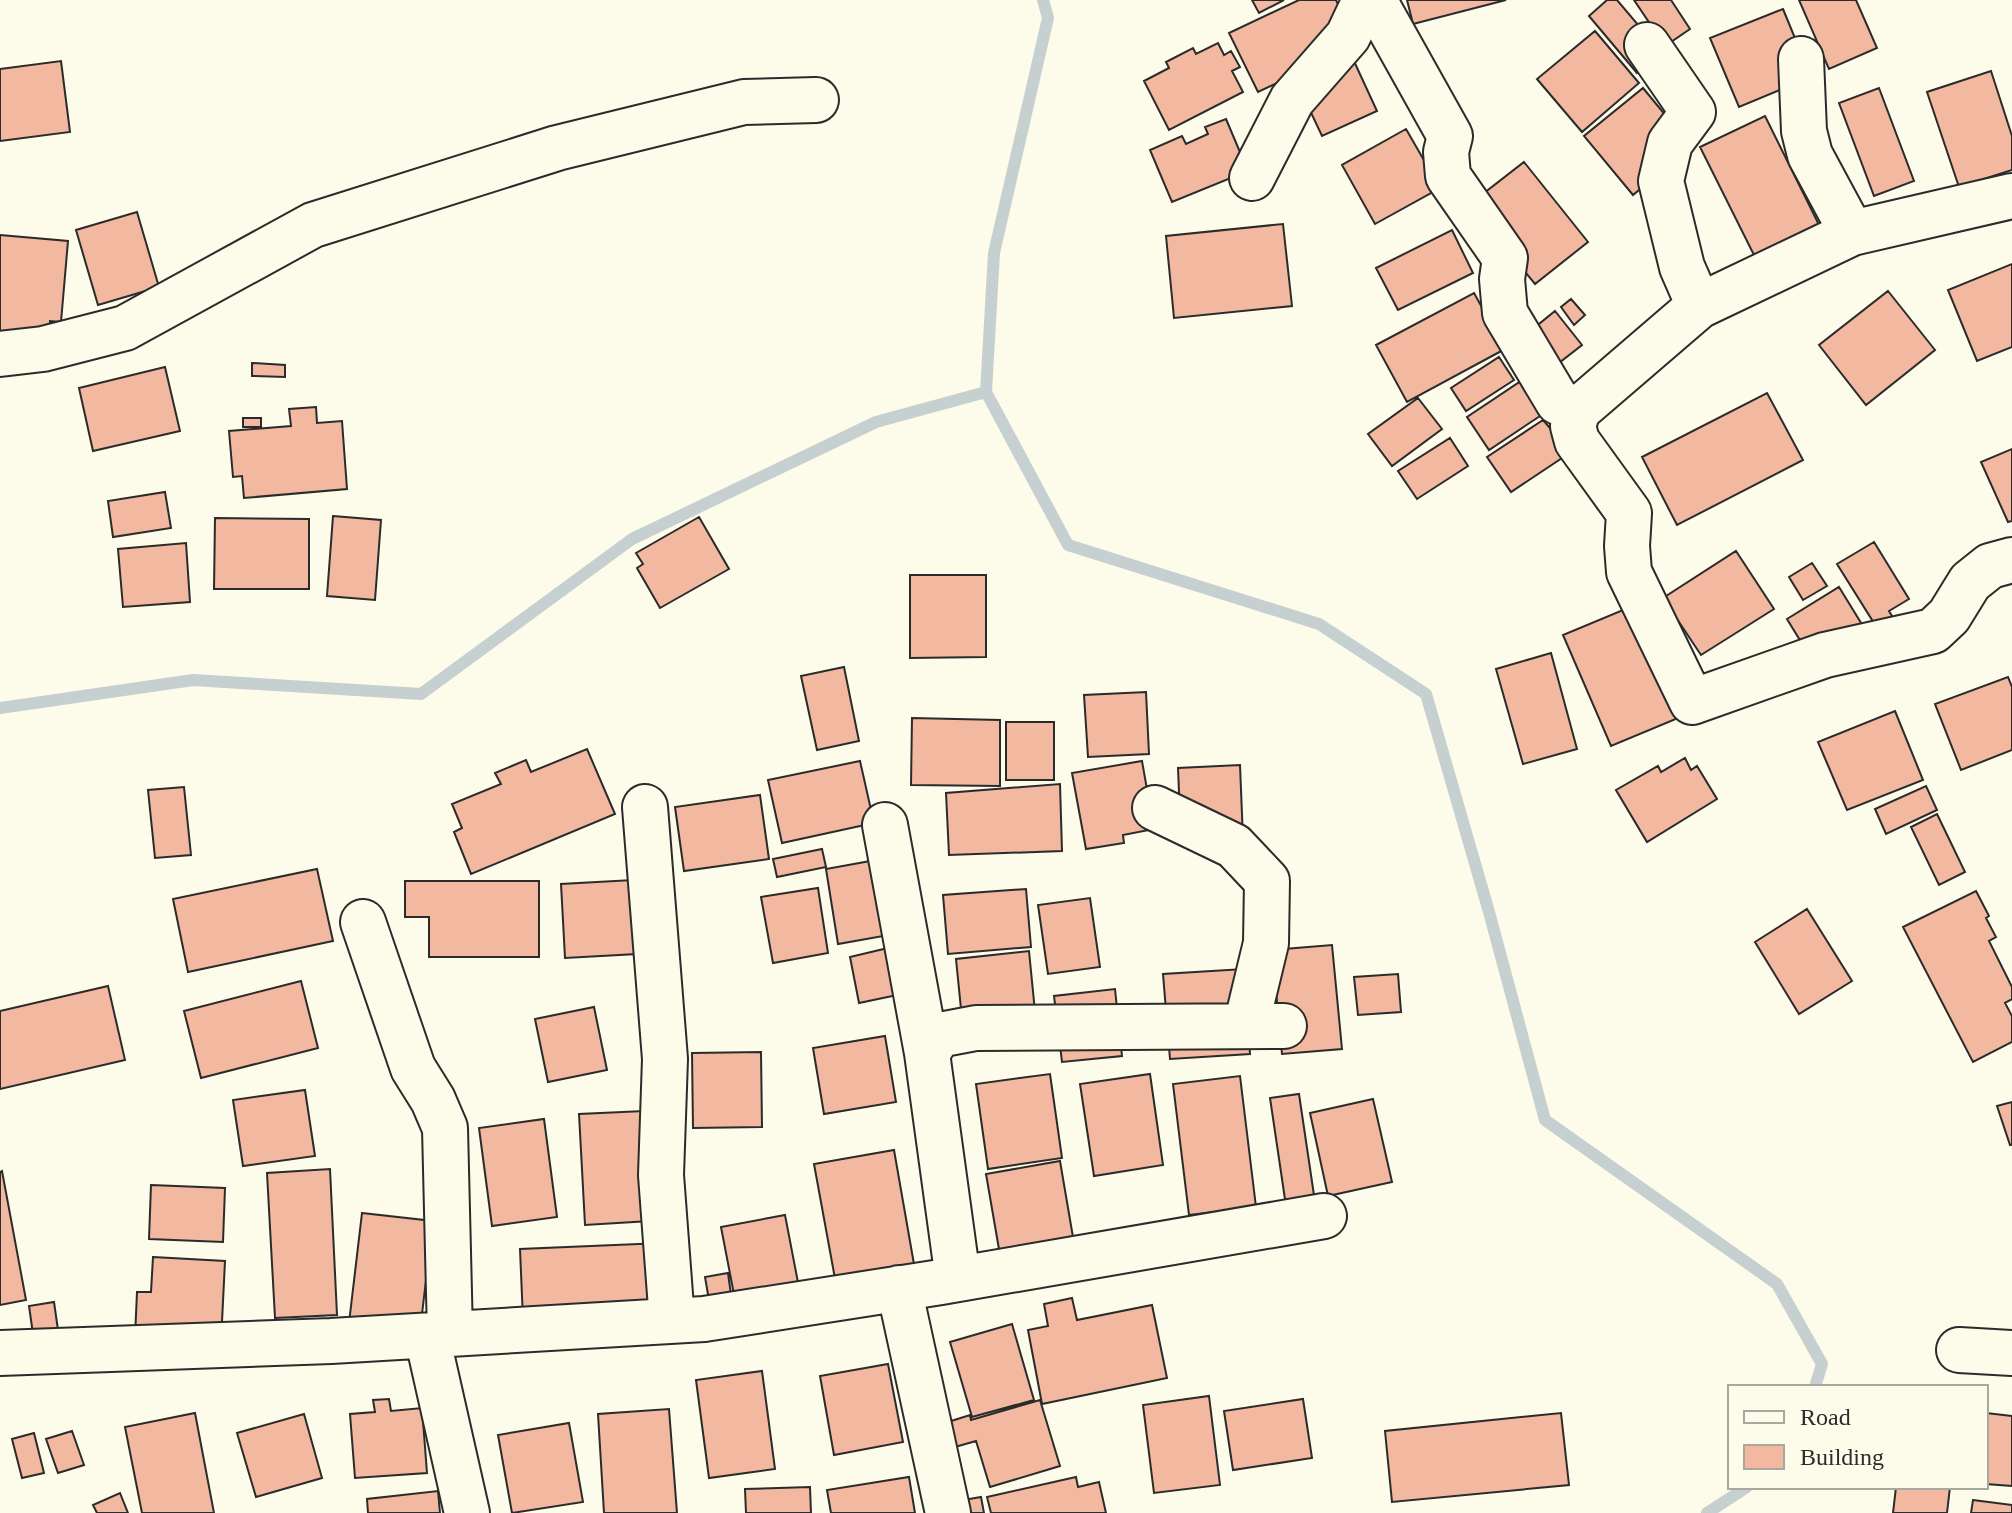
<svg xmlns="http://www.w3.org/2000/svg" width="2012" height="1513" font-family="Georgia,serif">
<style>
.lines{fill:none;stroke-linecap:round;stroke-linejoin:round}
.stream{stroke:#c7d0d0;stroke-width:12}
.building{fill:#f2b8a0;stroke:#2b2b2b;stroke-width:2}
.minor-casing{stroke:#2b2b2b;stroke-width:48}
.minor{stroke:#fdfbea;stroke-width:44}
</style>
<rect width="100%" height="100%" fill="#fdfbea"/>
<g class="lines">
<path class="stream" d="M1043 0 1048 18 994 253 986 392 1068 545 1319 624 1426 694 1489 912 1545 1120 1777 1284 1822 1364 1815 1387
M0 708 193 680 421 694 632 539 876 422 986 392
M1707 1513 1747 1487"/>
</g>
<path class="building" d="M1252 0H1284L1259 13Z
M1299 0H1336L1357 45 1258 92 1229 33Z
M1407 0H1506L1413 24Z
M1607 0H1617L1662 53 1637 73 1589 16Z
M1634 0H1671L1690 29 1665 46Z
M1799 0H1856L1877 48 1829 69Z
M1783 9 1811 77 1739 107 1710 38Z
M1595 31 1639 83 1582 132 1537 79Z
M1218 43 1224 55 1231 51 1240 67 1232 71 1243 92 1169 130 1144 81 1169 68 1166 62 1193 48 1196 54Z
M1353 59 1377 111 1322 136 1298 85Z
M61 61 70 132 0 141V69Z
M1991 71 2012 136V170L1959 187 1927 92Z
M1643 88 1691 146 1633 195 1584 136Z
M1879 88 1914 181 1874 196 1839 103Z
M1765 116 1828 243 1764 275 1700 147Z
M1226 119 1248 171 1172 202 1150 150 1182 136 1186 144 1208 134 1205 127Z
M1406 129 1440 188 1375 224 1342 165Z
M1524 162 1588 242 1535 284 1470 204Z
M137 212 159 287 98 305 76 230Z
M1283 224 1292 306 1174 318 1166 236Z
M1452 230 1473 273 1398 310 1376 268Z
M0 235 68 241 61 322 50 321V335L0 331Z
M2012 264V347L1977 361 1948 290Z
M1888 291 1935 350 1866 405 1819 345Z
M1474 293 1505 349 1407 402 1376 345Z
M1571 299 1585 315 1574 325 1561 307Z
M1555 311 1582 345 1555 366 1528 333Z
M1499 357 1514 380 1466 411 1451 388Z
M252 363 285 365V377L252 376Z
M165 367 180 431 93 451 79 388Z
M1521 381 1543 414 1489 450 1467 417Z
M1767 393 1803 460 1677 525 1642 457Z
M1418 398 1442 429 1392 466 1368 434Z
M316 407 317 423 342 421 347 489 244 498 242 476 233 477 229 431 291 426 289 409Z
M243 418H261V427H243Z
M1543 420 1571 452 1511 492 1487 457Z
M1450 438 1468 466 1417 499 1398 471Z
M2012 449V521L2008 522 1981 462Z
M165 492 171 528 113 537 108 501Z
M333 516 381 520 375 600 327 596Z
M699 517 729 569 660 608 637 568 643 564 636 553Z
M215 518 309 519V589H214Z
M1874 542 1909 599 1889 611 1895 621 1879 631 1837 564Z
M186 543 190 602 123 607 118 549Z
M1736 551 1774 609 1701 655 1663 598Z
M1812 563 1827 586 1803 600 1789 577Z
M910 575H986V657L910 658Z
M1839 587 1866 631 1814 663 1787 619Z
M1635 605 1683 716 1611 746 1563 635Z
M1551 653 1577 749 1523 764 1496 669Z
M844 667 859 741 817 750 801 676Z
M2008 677 2012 687V750L1961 770 1935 704Z
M1146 692 1149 754 1088 757 1084 695Z
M1895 711 1923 780 1847 810 1818 742Z
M912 718 1000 720V786L911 785Z
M1006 722H1054V780H1006Z
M587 749 615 814 471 874 454 832 462 828 452 804 501 784 495 773 526 760 531 772Z
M1685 758 1691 770 1697 766 1717 799 1647 842 1616 790 1658 766 1661 772Z
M860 761 874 823 782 843 768 780Z
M1142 761 1154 829 1123 835 1124 843 1086 849 1072 773Z
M1240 765 1243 839 1181 841 1178 768Z
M1060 784 1062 851 949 855 946 793Z
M1926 786 1937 810 1886 834 1875 809Z
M184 787 191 855 155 858 148 790Z
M760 795 769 859 684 871 675 807Z
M1937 814 1965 872 1939 885 1911 827Z
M822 849 826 867 777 877 773 859Z
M876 860 889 935 838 944 826 869Z
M317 869 333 941 188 972 173 899Z
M633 880 637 954 565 958 561 884Z
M405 881H539V957H429V917H405Z
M818 888 828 953 773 963 761 897Z
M1026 889 1031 947 948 954 943 895Z
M1976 891 1989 916 1986 918 1996 937 1989 941 2012 987V999L2005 1003 2012 1016V1042L1973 1062 1903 927Z
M1090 898 1100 967 1048 974 1038 905Z
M1807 909 1852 981 1799 1014 1755 942Z
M1332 945 1342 1049 1282 1054 1272 950Z
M892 947 902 994 859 1003 850 957Z
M1029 951 1038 1042 965 1049 956 959Z
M1244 969 1250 1054 1170 1059 1163 974Z
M1398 974 1401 1012 1358 1015 1354 977Z
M301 981 318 1048 201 1078 184 1011Z
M108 986 125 1060 0 1089V1011Z
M1115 989 1122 1056 1062 1062 1054 996Z
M594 1007 607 1070 548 1082 535 1019Z
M885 1036 896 1102 824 1114 813 1048Z
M761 1052 762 1127 693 1128 692 1053Z
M1050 1074 1062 1158 988 1169 976 1084Z
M1150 1074 1163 1165 1094 1176 1080 1084Z
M1240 1076 1256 1207 1189 1215 1173 1084Z
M305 1090 315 1156 243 1166 233 1100Z
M1299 1094 1315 1202 1286 1206 1270 1098Z
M1373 1099 1392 1182 1328 1196 1310 1113Z
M2012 1102V1145H2010L1997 1106Z
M644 1111 650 1221 585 1225 579 1114Z
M544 1119 557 1217 492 1226 479 1128Z
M894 1150 915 1270 836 1284 814 1164Z
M1060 1161 1074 1243 1000 1255 986 1174Z
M330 1169 337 1315 275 1318 267 1173Z
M2 1171 26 1300 0 1305V1172Z
M151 1185 225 1188 223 1242 149 1239Z
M362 1213 433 1221 420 1331 349 1323Z
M785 1215 801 1298 737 1310 721 1227Z
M662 1243 665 1313 523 1320 520 1249Z
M153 1257 225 1261 221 1342 135 1337 137 1292H151Z
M728 1273 733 1309 711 1312 705 1277Z
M1072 1298 1077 1320 1152 1305 1167 1378 1042 1404 1028 1330 1048 1326 1044 1304Z
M54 1302 58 1330 33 1334 29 1306Z
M1012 1324 1034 1400 972 1417 950 1342Z
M888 1364 903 1442 834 1455 820 1376Z
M762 1371 775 1469 709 1478 696 1380Z
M1209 1396 1220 1485 1154 1493 1143 1405Z
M389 1399 391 1411 422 1408 427 1473 355 1478 350 1414 375 1412 373 1400Z
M1303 1399 1312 1458 1233 1470 1224 1411Z
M1040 1400 1060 1466 990 1487 976 1441 955 1447 948 1422 970 1415 971 1420Z
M669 1409 677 1513H604L598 1414Z
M195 1413 214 1513H142L125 1427Z
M1561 1413 1569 1485 1392 1502 1385 1431Z
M1986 1413 2012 1416V1486L1986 1484Z
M304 1414 322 1478 256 1497 237 1433Z
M569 1423 583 1502 512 1513 498 1435Z
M72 1431 84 1465 58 1473 46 1439Z
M34 1433 44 1473 22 1478 12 1439Z
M909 1477 915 1513H831L827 1490Z
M1076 1477 1078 1487 1099 1482 1106 1513H991L987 1497Z
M810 1487 811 1513H746L745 1489Z
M1896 1487H1950L1947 1513H1893Z
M438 1491 440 1513H368L367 1499Z
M120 1493 128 1513H97L93 1505Z
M981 1497 984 1513H960L958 1501Z
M1973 1500 2012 1505V1513H1971Z"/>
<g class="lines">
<defs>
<path id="minor" d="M1374 0 1450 136 1446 152 1448 176 1505 258 1502 279 1505 313 1558 402 1578 410
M1647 45 1693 112 1670 143 1661 181 1682 267 1699 306
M1801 59 1804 131 1810 155 1852 233
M1252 178 1292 100 1348 36 1365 0
M2012 196 1852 233 1699 306 1578 410 1573 426 1577 441 1629 513 1627 546 1629 572 1692 702 1825 655 1933 631 1949 616 1970 582 1990 566 2012 560
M0 354 43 349 125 328 313 225 557 148 744 102 816 100
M645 807 665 1059 661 1175 672 1321
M1155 808 1234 846 1267 881 1266 943 1246 1026
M885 825 927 1053 958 1279
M363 922 413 1068 433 1100 445 1128 450 1334
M927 1053 939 1035 976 1028 1284 1026
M899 1288 948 1513
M427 1336 467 1513
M1959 1350 2012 1353
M0 1353 331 1341 704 1319 941 1282 1324 1216"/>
</defs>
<use href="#minor" class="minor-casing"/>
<use href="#minor" class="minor"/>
</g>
<rect x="1728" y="1385" width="260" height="104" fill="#fdfbea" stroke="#a9a89e" stroke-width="2"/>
<rect x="1744" y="1411" width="40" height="12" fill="#fdfbea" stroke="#a9a89e" stroke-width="2"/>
<text x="1800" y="1425" font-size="24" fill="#2b2b2b">Road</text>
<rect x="1744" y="1445" width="40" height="24" fill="#f2b8a0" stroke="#a9a89e" stroke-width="2"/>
<text x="1800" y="1465" font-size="24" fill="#2b2b2b">Building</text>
</svg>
